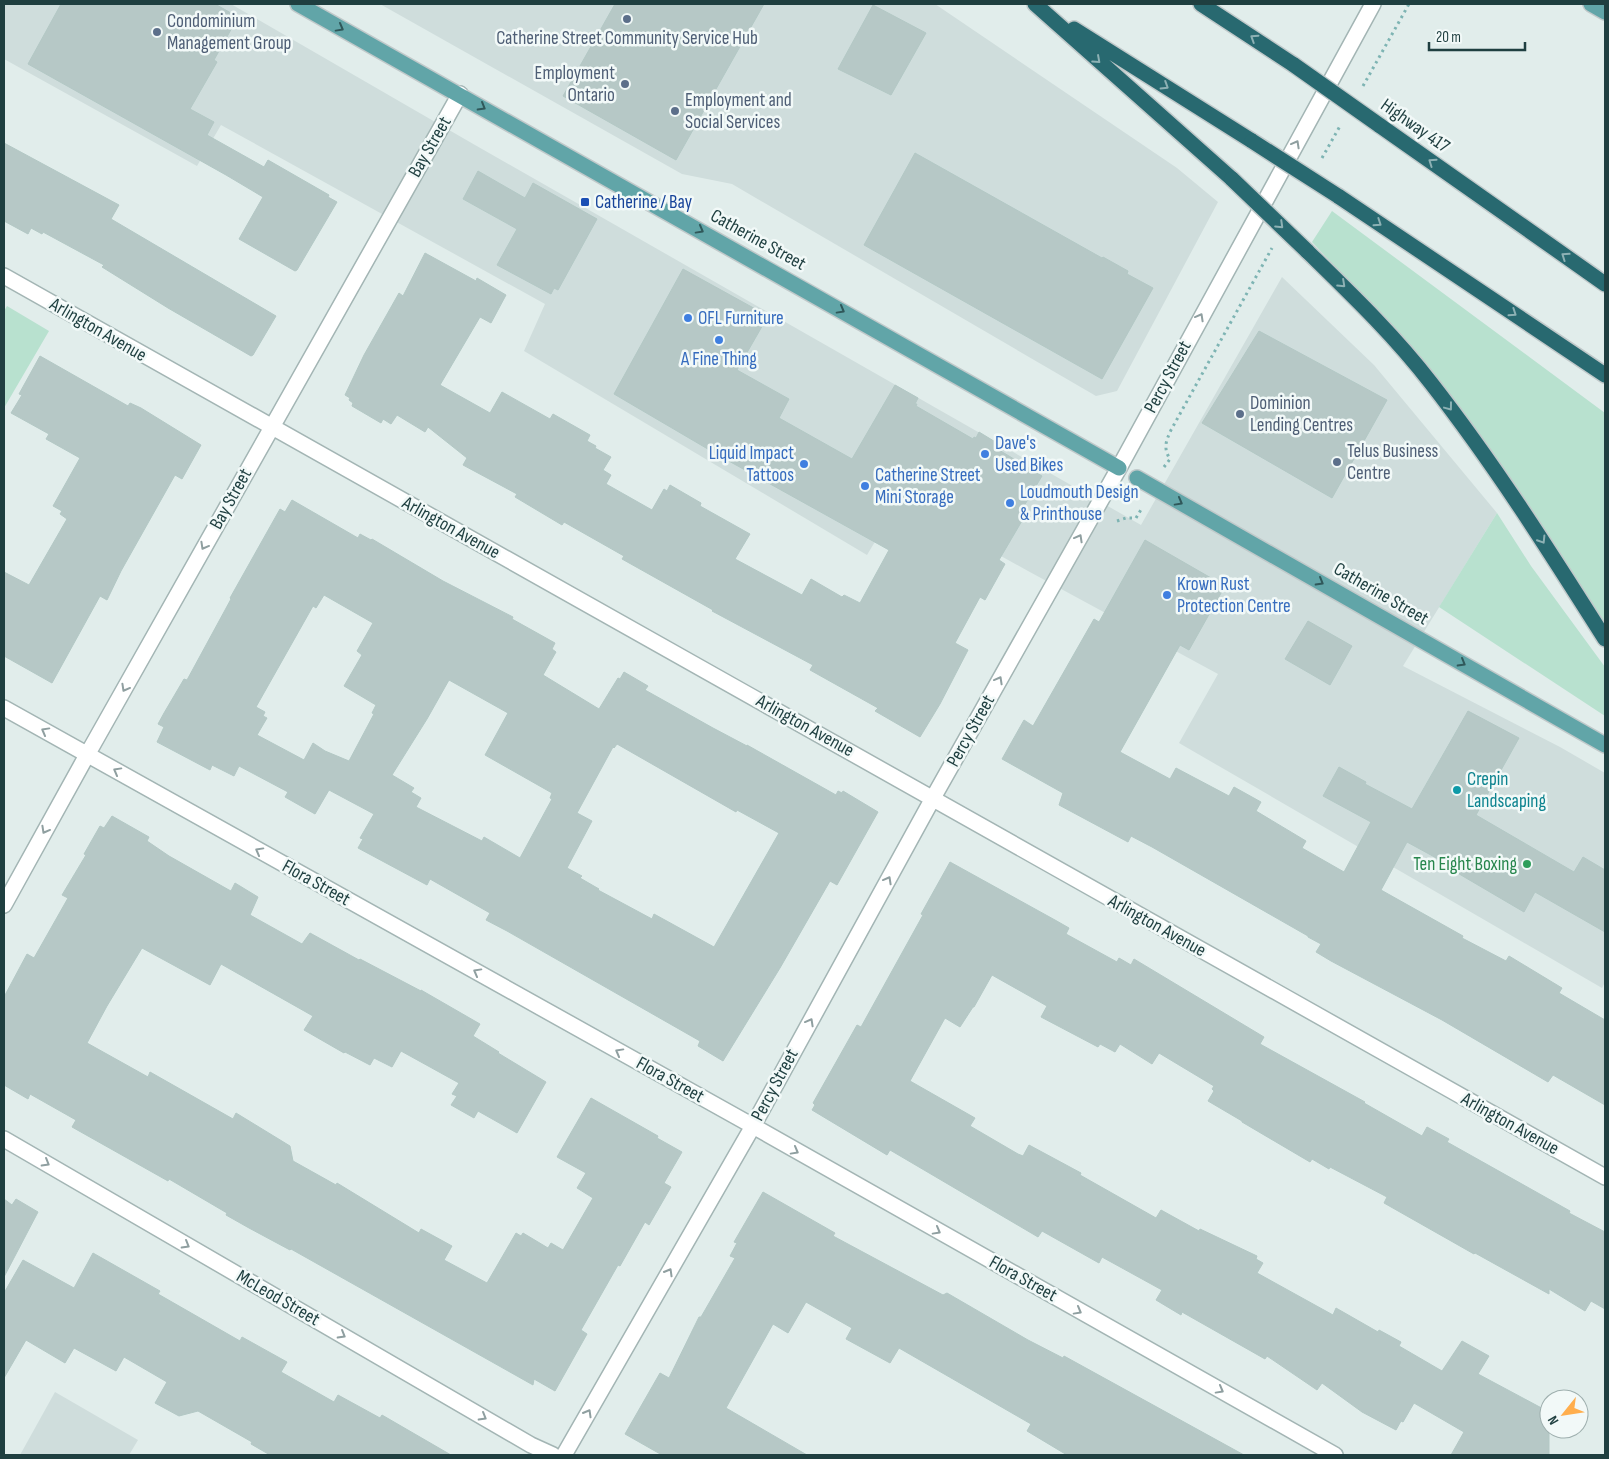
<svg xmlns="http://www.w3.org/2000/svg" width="1609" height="1459" font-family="'Sofia Sans Condensed',sans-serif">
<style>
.built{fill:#cfdddc}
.green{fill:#b8e1cf}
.building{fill:#b6c8c6;stroke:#b3c8c5;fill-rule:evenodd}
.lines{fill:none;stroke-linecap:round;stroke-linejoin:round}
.minor-casing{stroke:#a3b5b4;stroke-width:18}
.primary-casing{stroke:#c0c9ca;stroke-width:18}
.motorway-casing{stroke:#c0c9ca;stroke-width:18}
.path{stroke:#7eb4b3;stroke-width:3;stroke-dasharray:2.5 4;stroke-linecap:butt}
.minor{stroke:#fff;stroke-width:15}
.primary{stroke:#61a5a8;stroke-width:15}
.motorway{stroke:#286970;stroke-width:15}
.motorway-bridge-casing{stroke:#c0c9ca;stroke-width:18;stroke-linecap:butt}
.motorway-bridge{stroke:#286970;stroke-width:15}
.oneway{stroke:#30585a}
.oneway2{stroke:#8db1b4}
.oneway3{stroke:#8f9fa0}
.service-dot{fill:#5c6f8a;stroke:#f2f9f8;stroke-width:2}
.transit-dot{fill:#1a4fb4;stroke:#f2f9f8;stroke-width:2}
.shop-dot{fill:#3f7fe0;stroke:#f2f9f8;stroke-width:2}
.culture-dot{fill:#0f9aa8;stroke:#f2f9f8;stroke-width:2}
.leisure-dot{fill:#2e9e5b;stroke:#f2f9f8;stroke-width:2}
.labels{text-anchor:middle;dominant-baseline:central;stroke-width:5;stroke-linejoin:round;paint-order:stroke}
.service-label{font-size:19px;fill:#4e5e75;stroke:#f2f9f8;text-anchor:start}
.street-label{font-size:19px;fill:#1f3f40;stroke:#f2f9f8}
.transit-label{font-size:19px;fill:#164399;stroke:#f2f9f8;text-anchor:start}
.shop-label{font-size:19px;fill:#366cbe;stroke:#f2f9f8;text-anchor:start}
.culture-label{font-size:19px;fill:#0d838f;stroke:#f2f9f8;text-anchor:start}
.leisure-label{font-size:19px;fill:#27864d;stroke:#f2f9f8;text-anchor:end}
</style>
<rect width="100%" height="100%" fill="#e1edeb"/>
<path class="built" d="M4 4H231L475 145 1141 525 1282 277 1374 365 1497 513 1403 666 1560 747 1605 773V982L1602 988 1179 743 1218 674 1028 571 900 500 867 555 524 351 545 304 221 125 197 166 4 59Z
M380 4H935L1177 168 1218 202 1117 391 1096 396 732 184 682 174Z
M55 1392 138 1440 129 1455H20Z"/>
<path class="green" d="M1332 211 1605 413V627L1397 333 1312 242Z
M7 306 49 331 4 408V311Z
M1497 513 1531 566 1605 667V716L1439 607Z"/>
<path class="building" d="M61 4H215L238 17 214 60 217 62 190 109 214 122 207 135 264 167 268 160 329 195 328 197 337 202 297 270 295 271 239 239 263 197 226 175 28 64Z
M615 4H764L676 160 563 96Z
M873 5 926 33 891 95 838 69Z
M4 143 119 205 111 219 276 316 253 355 251 356 168 308 102 267 104 265 43 232 42 234 31 228 28 234 4 221Z
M915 153 1102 258 1103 257 1128 271 1127 274 1153 288 1102 379 864 245Z
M478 171 525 198 533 183 597 219 558 290 554 288 551 294 497 265 517 229 463 199Z
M425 253 476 281 477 278 506 295 491 323 480 317 440 385 490 413 502 392 550 419 553 414 590 435 587 441 596 446 595 448 611 457 603 470 611 475 606 484 652 510 664 489 667 491 670 485 701 503 700 506 750 534 735 559 802 595 811 579 842 597 844 595 860 603 889 550 718 455 614 394 683 269 768 316 737 370 789 399 779 418 852 459 895 385 918 398 915 404H917L916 406 973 439 974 437 976 438 979 432 1002 446 999 450 1042 476 1021 511 1026 514 999 560 1005 564 985 600 980 597 955 643 968 650 940 704 920 737 875 711 878 708 810 670 813 665 712 611 713 610 622 559 624 556 564 522 562 525 515 497 517 494 463 465 467 458 428 427 425 432 397 415 391 424 383 419 381 423 352 406 353 403 349 400 350 398 345 395 364 355 399 293 403 296Z
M1259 331 1387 400 1332 498 1202 423Z
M40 356 128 406 130 403 141 408 201 445 182 479 175 475 121 571 107 600 100 596 52 683 4 656V572L29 585 67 519 60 514 62 511 53 506 80 458 46 439 49 434 11 413 22 395 19 394Z
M292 500 358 538 360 534 371 540 372 539 443 581 513 617 512 619 555 643 552 649 556 652 543 675 599 709 618 678 620 679 624 672 648 686 645 690 713 728 747 746V745L836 795 838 791 842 793 843 791 878 812 837 885 830 881 780 968 723 1061 698 1046 700 1041 507 931 486 920 490 913 430 879 427 885 358 848 363 839 360 838 374 814 329 790 315 814 285 797 288 792 239 766 234 776 212 765 210 770 157 742 164 727 158 724 164 713 184 679 187 680 231 599 230 598 280 509 285 512ZM324 595 373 623 357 651 362 655 344 686 376 705 372 713 374 714 349 761 325 751 313 743 304 760 257 735 267 718 263 716 265 712 256 707 313 606 316 608ZM449 680 508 713 485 755 552 793 550 798 552 799 520 858 484 837 482 841 416 807 421 798 411 792 414 788 392 775 427 719ZM617 744 736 812 737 810 779 833 714 947 654 914 652 919 598 890 599 889 580 878 582 876 567 868 592 821 577 813 613 747 614 748Z
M1145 540 1225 586 1189 650 1180 645 1120 752 1170 779 1176 768 1229 796 1234 787 1261 802 1256 811 1306 841 1302 848 1344 872 1371 822 1323 796 1339 767 1366 782 1365 784 1412 809 1468 711 1519 738 1476 815 1574 872 1583 857 1605 870V932L1535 892 1524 912 1449 868 1451 866 1407 842 1381 890 1463 936 1462 938 1506 961 1509 956 1562 988 1559 993 1605 1020V1105L1553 1075 1548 1082 1442 1020 1331 961 1316 952 1321 944 1308 937V936L1152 847 1131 836 1128 842 1059 805 1063 793 1002 759 1024 720 1033 726 1094 619 1099 622Z
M1308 621 1352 646 1330 685 1285 659Z
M112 816 149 837 147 841 169 856 229 890 231 891 235 883 258 897 250 915 302 944 310 933 359 960 360 959 421 991V990L480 1024 473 1036 499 1052 498 1053 546 1082 517 1133 478 1111 474 1118 451 1105 457 1096 452 1094 459 1083 401 1051 392 1067 374 1058 370 1065 345 1052 344 1053 304 1030 313 1016 221 964 210 985 142 948 107 1006 87 1043 148 1077 150 1072 233 1119 236 1113 290 1146 293 1161 336 1185 337 1183 419 1233 421 1229 452 1246 444 1260 487 1283 516 1233 521 1236 523 1233 548 1248 551 1243 563 1250 593 1198 577 1188 586 1173 557 1157 591 1098 658 1136 657 1138 682 1152 664 1183 671 1187 649 1225 645 1222 620 1266 618 1265 581 1330 587 1334 555 1391 534 1379 533 1385 291 1249 290 1250 249 1228 226 1215 227 1213 169 1179 168 1181 72 1127 76 1120 30 1094 28 1099 4 1085V997L27 954 34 958 68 898 62 895 86 855 84 854 100 826 104 828Z
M950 862 1055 920 1069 928 1066 934 1117 962 1119 958 1131 965 1134 959 1264 1037 1260 1044 1365 1102 1364 1103 1422 1136 1427 1127 1449 1139 1447 1142 1570 1211 1569 1213 1605 1232V1309L1591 1301 1585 1311 1549 1289V1294L1475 1253 1474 1254 1384 1203 1387 1197 1330 1167 1329 1169 1312 1159 1310 1162 1242 1122V1121L1208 1101 1214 1091 1212 1089 1214 1086 1159 1053 1152 1064 1120 1044 1115 1052 1100 1044 1098 1047 1041 1017 1047 1006 992 975 974 1007H973L960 1027 945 1018 910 1081 975 1118 970 1126 1018 1154 1023 1156 1029 1145 1081 1173 1080 1175 1156 1218 1161 1210 1199 1231 1200 1229 1257 1256 1256 1259 1263 1263 1257 1273 1333 1315 1336 1308 1378 1332 1379 1330 1401 1342 1399 1346 1442 1371 1462 1341 1489 1356 1478 1374 1549 1412V1455H1451L1464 1432 1414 1403 1403 1422 1401 1421 1396 1430 1362 1412 1322 1383 1317 1390 1267 1356 1265 1359 1182 1312 1181 1315 1156 1300 1162 1290 1102 1257 1099 1263 1042 1231 1038 1237 890 1150 887 1155 812 1110 815 1105 813 1103 857 1025 861 1027 923 915 921 914Z
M763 1192 835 1233 833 1236 943 1295 947 1293 1028 1340 1063 1358 1064 1356 1244 1455H1067L1027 1431 1031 1424 899 1348 890 1363 846 1339 852 1328 806 1302 788 1333 773 1324 726 1408 807 1455H662L625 1434 660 1373 669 1378 699 1317H701L735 1258 730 1256 737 1243 734 1242Z
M4 1199 12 1205 16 1199 38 1212 4 1277Z
M93 1253 160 1291 158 1294 240 1341 242 1337 287 1362 281 1372 334 1402 338 1395 380 1418 382 1415 451 1455H270L251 1444 252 1442 198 1411 179 1416 155 1403 167 1382 124 1357 116 1371 74 1348 65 1363 26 1340 4 1378V1293L23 1260 74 1288Z"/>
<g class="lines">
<defs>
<path id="minor" d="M4 276 1605 1177
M4 708 753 1126 1335 1455
M4 905 87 755 460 94
M4 1139 531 1445 553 1455
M564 1455 753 1126 933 798 1119 468 1373 4"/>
<path id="primary" d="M298 4 1119 468
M1591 4 1605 12
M1137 478 1605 745"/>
<path id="motorway" d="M1035 4 1232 179
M1201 4 1294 65
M1074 29 1252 141
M1379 125 1605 284
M1338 196 1605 375
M1307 251C1350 293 1394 335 1431 383 1495 465 1550 552 1605 639"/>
</defs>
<use href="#minor" class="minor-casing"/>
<use href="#primary" class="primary-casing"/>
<use href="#motorway" class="motorway-casing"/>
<path class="path" d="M1363 86 1409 4
M1322 158 1340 126
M1164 467 1170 459C1163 448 1166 441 1171 430L1272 248
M1117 521 1126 518H1136L1142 508"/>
<use href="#minor" class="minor"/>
<use href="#primary" class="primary"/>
<use href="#motorway" class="motorway"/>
<defs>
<path id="motorway-bridge" d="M1294 65 1379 125
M1252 141 1338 196
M1232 179 1307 251"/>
</defs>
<use href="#motorway-bridge" class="motorway-bridge-casing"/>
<use href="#motorway-bridge" class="motorway-bridge"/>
</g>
<defs><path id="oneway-chevron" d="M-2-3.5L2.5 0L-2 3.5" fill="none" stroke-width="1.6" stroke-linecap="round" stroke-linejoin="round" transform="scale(1.25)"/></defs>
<g class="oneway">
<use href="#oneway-chevron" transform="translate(340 28) rotate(29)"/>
<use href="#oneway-chevron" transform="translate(482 107) rotate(30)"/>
<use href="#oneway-chevron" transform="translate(700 230) rotate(29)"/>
<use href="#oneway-chevron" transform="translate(841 310) rotate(29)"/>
<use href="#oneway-chevron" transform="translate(1179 502) rotate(29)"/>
<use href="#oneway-chevron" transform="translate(1320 582) rotate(30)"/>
<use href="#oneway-chevron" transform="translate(1462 663) rotate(30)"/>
</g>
<g class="oneway2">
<use href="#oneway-chevron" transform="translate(1254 38) rotate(-147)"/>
<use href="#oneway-chevron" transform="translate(1097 60) rotate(42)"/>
<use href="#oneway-chevron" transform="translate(1165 86) rotate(32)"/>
<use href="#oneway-chevron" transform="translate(1432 162) rotate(-145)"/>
<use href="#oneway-chevron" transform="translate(1378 223) rotate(34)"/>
<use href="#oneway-chevron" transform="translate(1280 225) rotate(44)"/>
<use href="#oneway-chevron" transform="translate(1565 256) rotate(-145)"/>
<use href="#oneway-chevron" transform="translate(1342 284) rotate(43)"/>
<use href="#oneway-chevron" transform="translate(1513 313) rotate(34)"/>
<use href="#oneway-chevron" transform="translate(1449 407) rotate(53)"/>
<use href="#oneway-chevron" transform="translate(1542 540) rotate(58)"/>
</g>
<g class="oneway3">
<use href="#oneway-chevron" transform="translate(1296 144) rotate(-61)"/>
<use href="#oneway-chevron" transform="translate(1200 317) rotate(-61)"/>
<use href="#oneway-chevron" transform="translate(1079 538) rotate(-61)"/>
<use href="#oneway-chevron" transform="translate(204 546) rotate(119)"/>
<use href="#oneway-chevron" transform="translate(999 680) rotate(-61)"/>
<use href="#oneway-chevron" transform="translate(125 688) rotate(119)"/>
<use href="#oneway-chevron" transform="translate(45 731) rotate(-151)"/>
<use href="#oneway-chevron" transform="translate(117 771) rotate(-151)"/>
<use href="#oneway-chevron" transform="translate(45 830) rotate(119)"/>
<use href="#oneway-chevron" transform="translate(259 851) rotate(-151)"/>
<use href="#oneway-chevron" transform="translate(888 880) rotate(-61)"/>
<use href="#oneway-chevron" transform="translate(477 972) rotate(-151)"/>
<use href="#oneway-chevron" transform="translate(810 1022) rotate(-61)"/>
<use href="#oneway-chevron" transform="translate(619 1052) rotate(-151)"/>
<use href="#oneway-chevron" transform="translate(795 1151) rotate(29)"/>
<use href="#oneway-chevron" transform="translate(46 1163) rotate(30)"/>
<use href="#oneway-chevron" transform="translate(937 1231) rotate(29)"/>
<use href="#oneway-chevron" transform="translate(186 1245) rotate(30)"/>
<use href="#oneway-chevron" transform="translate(669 1272) rotate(-60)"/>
<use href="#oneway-chevron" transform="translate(1078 1311) rotate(29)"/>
<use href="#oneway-chevron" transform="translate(342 1335) rotate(30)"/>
<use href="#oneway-chevron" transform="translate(1220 1390) rotate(29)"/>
<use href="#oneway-chevron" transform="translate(588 1413) rotate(-60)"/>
<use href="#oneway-chevron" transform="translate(483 1417) rotate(30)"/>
</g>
<g class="service-dot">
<circle cx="627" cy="19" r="5"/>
<circle cx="157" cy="32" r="5"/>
<circle cx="625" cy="84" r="5"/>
<circle cx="675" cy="111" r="5"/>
<circle cx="1240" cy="414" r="5"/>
<circle cx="1337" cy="462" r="5"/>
</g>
<rect class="transit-dot" x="580" y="197" width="10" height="10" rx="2.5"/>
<g class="shop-dot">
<circle cx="688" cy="318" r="5"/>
<circle cx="719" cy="340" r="5"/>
<circle cx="985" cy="454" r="5"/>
<circle cx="804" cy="464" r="5"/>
<circle cx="865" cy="486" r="5"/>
<circle cx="1010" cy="503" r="5"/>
<circle cx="1167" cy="595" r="5"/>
</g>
<circle class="culture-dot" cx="1457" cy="790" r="5"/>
<circle class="leisure-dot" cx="1527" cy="864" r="5"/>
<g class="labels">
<g class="service-label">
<text x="167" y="21">Condominium<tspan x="167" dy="22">Management Group</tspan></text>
<text x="627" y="38" text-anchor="middle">Catherine Street Community Service Hub</text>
<text x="615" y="73" text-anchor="end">Employment<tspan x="615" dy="22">Ontario</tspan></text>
<text x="685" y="100">Employment and<tspan x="685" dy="22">Social Services</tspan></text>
<text x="1250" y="403">Dominion<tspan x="1250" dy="22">Lending Centres</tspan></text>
<text x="1347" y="451">Telus Business<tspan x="1347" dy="22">Centre</tspan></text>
</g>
<g class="street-label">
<text transform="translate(1415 126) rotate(35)">Highway 417</text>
<text transform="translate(430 147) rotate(-60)">Bay Street</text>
<text transform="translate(758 240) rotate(29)">Catherine Street</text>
<text transform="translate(98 330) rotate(30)">Arlington Avenue</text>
<text transform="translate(1168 377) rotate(-62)">Percy Street</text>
<text transform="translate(231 499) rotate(-61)">Bay Street</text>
<text transform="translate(451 528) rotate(29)">Arlington Avenue</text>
<text transform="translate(1381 594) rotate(30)">Catherine Street</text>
<text transform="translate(805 726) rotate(29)">Arlington Avenue</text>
<text transform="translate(971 731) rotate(-61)">Percy Street</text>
<text transform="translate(316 883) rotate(29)">Flora Street</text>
<text transform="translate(1157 926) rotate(29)">Arlington Avenue</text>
<text transform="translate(670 1080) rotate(29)">Flora Street</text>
<text transform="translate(775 1085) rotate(-62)">Percy Street</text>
<text transform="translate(1510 1124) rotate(29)">Arlington Avenue</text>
<text transform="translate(1023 1279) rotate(29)">Flora Street</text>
<text transform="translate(278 1298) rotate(30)">McLeod Street</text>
</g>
<g class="transit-label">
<text x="595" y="202">Catherine / Bay</text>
</g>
<g class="shop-label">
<text x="698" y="318">OFL Furniture</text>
<text x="719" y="359" text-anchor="middle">A Fine Thing</text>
<text x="995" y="443">Dave's<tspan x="995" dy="22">Used Bikes</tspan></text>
<text x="794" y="453" text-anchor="end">Liquid Impact<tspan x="794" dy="22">Tattoos</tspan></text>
<text x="875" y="475">Catherine Street<tspan x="875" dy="22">Mini Storage</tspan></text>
<text x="1020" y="492">Loudmouth Design<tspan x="1020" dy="22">&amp; Printhouse</tspan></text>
<text x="1177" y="584">Krown Rust<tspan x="1177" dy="22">Protection Centre</tspan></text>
</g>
<g class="culture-label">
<text x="1467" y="779">Crepin<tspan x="1467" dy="22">Landscaping</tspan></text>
</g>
<g class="leisure-label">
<text x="1517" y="864">Ten Eight Boxing</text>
</g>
</g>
<rect width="1609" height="1459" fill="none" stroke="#1f3f40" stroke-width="10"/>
<g transform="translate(1564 1414) rotate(240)"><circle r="24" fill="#f2f9f8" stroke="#9eafae"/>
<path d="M0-4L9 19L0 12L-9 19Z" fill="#ffae4d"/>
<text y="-8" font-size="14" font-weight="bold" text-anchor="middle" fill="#1f3f40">N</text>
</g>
<path d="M1429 42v8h96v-8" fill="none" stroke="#1f3f40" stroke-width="2.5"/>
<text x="1436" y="42" font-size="15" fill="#1f3f40" stroke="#f2f9f8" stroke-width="4" paint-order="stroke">20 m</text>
</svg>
